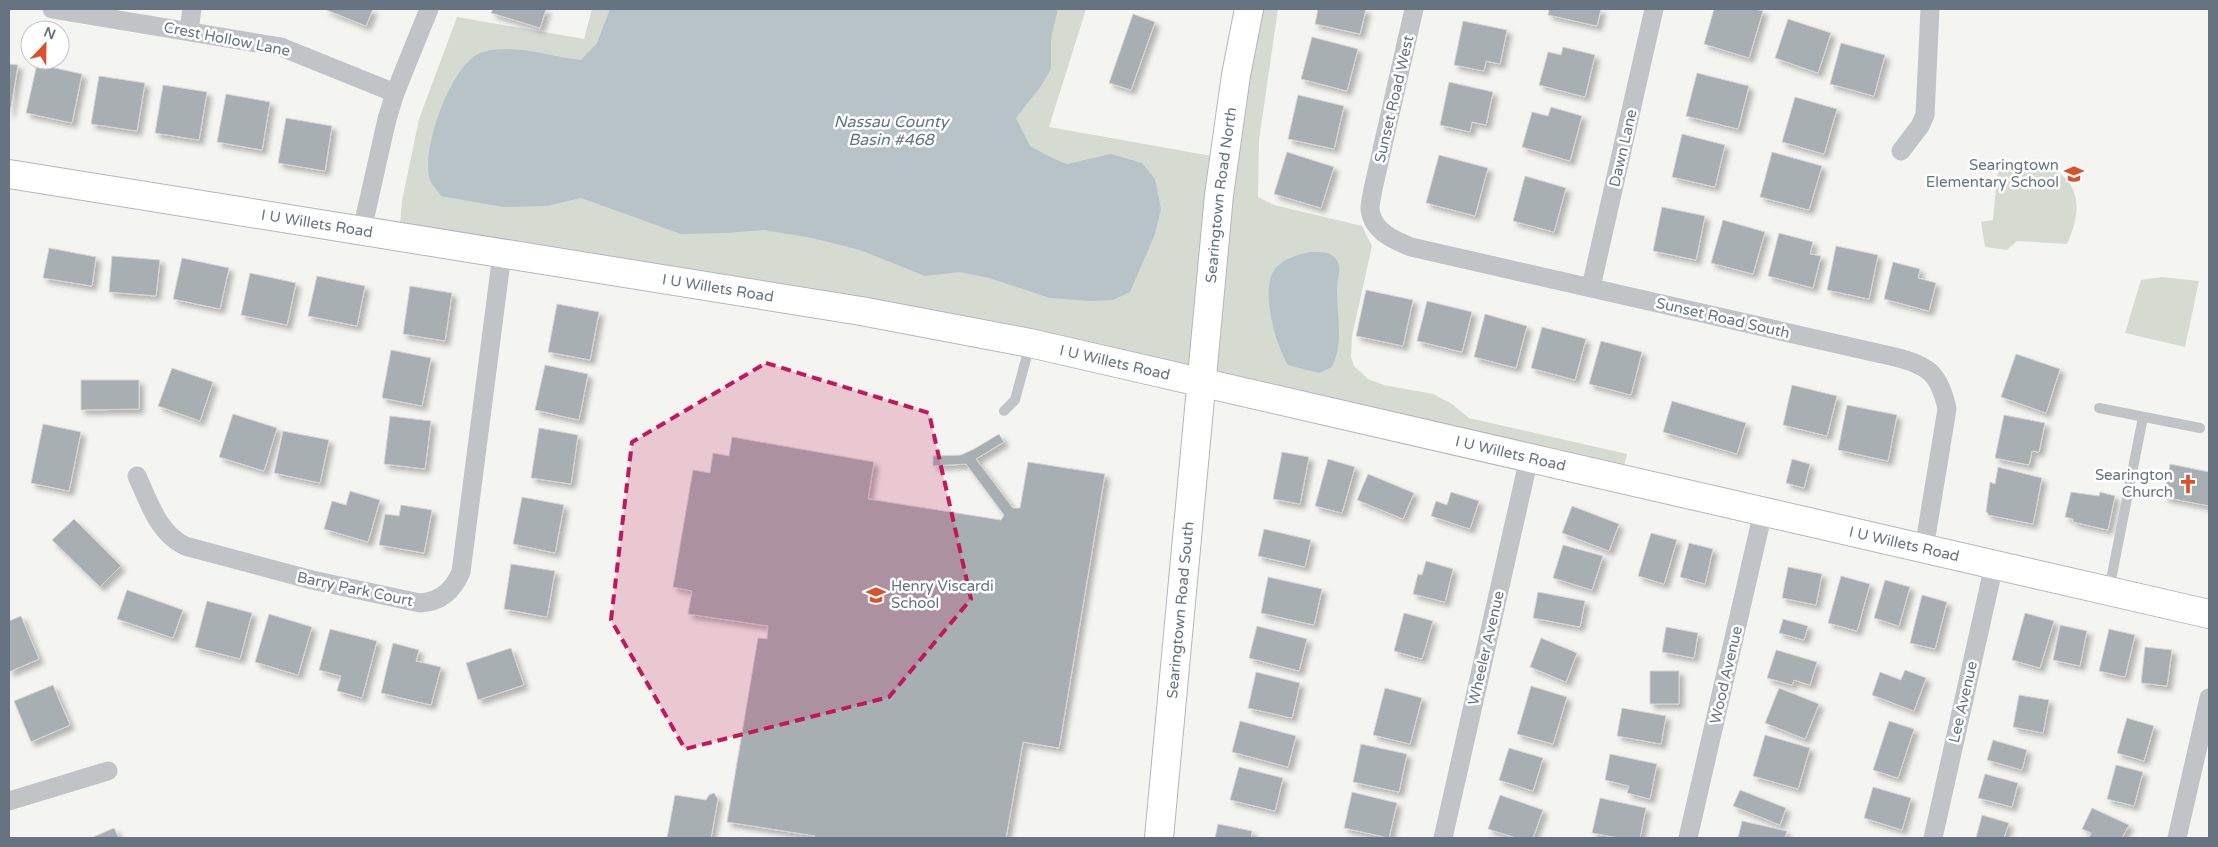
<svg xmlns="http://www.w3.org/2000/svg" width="2218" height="847" font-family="'Varela Round',sans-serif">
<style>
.green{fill:#d6dbd2}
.water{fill:#b7c3c7}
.building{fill:#a7afb3;stroke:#d6d6d3;filter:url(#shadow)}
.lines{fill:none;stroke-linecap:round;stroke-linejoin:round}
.secondary-casing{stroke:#b3b7bb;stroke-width:30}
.service{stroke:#c0c4c7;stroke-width:10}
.minor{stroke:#c0c4c7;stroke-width:19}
.secondary{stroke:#fff;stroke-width:28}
.marked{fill:#c2185b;fill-opacity:0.2;stroke:#c2185b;stroke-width:4;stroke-dasharray:10 6;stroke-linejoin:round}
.labels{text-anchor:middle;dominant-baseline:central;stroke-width:5;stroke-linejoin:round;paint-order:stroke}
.street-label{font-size:15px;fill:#657480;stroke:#fff}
.poi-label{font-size:15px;fill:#657480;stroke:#fff;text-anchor:end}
.water-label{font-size:16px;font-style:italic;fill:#60767e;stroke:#fff}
</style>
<defs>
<filter id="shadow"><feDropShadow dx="4.5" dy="4.5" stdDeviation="2.5" flood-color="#0004"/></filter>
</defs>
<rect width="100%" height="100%" fill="#f4f4f1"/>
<path class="green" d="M592 9H1086L1049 127 1223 158 1249 9H1278L1259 140 1258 197 1274 205 1362 226 1372 246 1352 336 1351 357 1354 366 1368 379 1384 385 1433 394 1452 404 1469 418 1627 454 1622 474 400 225 402 201 419 119 457 17 584 39Z
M2031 162C2078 172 2086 203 2067 244L2017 241 2007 250 1985 247 1981 222 1993 220 1998 166Z
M2162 277 2199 281 2185 347 2125 333 2141 280Z"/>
<path class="water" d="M610 9H1058L1051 39V69L1041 86 1016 118 1030 146 1052 158 1067 164 1111 154 1142 163 1155 179 1161 209 1155 234 1130 292 1113 300 1090 301 1050 298 989 278 960 272 925 276 860 250 812 238 764 230 726 233 681 234 581 198 547 206 503 207 441 196C438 191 432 185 430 180 420 151 452 60 483 52 515 43 549 57 581 60L597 43Z
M1310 252C1318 252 1330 251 1335 258 1344 267 1336 281 1337 291 1337 317 1344 342 1332 367L1319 373 1288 365C1276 346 1261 293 1273 272 1281 259 1297 255 1310 252Z"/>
<path class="building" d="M324 9H373L366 26Z
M493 9H546L540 28 491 13Z
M1318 9H1366L1360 34 1315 24Z
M1549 9H1601L1597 26 1548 15Z
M1714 9H1754L1763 11 1749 58 1704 44Z
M1133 14 1155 22 1131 90 1109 83Z
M1788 19 1831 33 1818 73 1775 58Z
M1463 21 1507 30 1500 64 1486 61 1484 71 1454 65Z
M1312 37 1358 49 1347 91 1301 79Z
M1841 43 1885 55 1874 96 1830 84Z
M1563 47 1595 55 1585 97 1539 85 1548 52 1561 55Z
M9 64 18 65 10 113H9Z
M37 64 82 74 72 123 26 113Z
M1697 73 1749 86 1738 129 1686 116Z
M99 76 145 83 137 131 91 124Z
M1449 82 1493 92 1486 125 1472 122 1470 132 1440 125Z
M163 85 207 92 199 140 155 133Z
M226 94 270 102 262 150 217 142Z
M1298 95 1344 106 1334 149 1288 139Z
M1795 97 1837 109 1824 154 1782 142Z
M1551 107 1582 116 1570 161 1522 147 1532 112 1548 116Z
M286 118 332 126 325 171 278 163Z
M1682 134 1725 145 1715 187 1672 177Z
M1287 152 1334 167 1321 208 1274 194Z
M1772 152 1822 166 1809 210 1760 197Z
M1439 155 1488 168 1475 216 1426 203Z
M1525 176 1566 188 1554 232 1513 221Z
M1662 207 1705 216 1696 260 1653 251Z
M1723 220 1765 232 1753 274 1711 263Z
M1779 233 1813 242 1810 254 1821 256 1813 288 1768 276Z
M1836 246 1878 255 1869 299 1827 290Z
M49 248 96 257 92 286 43 278Z
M112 256 160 260 156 296 109 292Z
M182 258 229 268 220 309 173 299Z
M1893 262 1920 269 1918 278 1936 283 1929 311 1884 299Z
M250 273 296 283 287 325 241 315Z
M317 276 365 286 357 326 308 316Z
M410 286 452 293 445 341 403 334Z
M1366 290 1413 300 1403 346 1356 336Z
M1427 301 1472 312 1462 352 1417 341Z
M557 304 599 312 590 360 548 352Z
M1485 314 1527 326 1516 368 1474 357Z
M1542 327 1586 339 1575 380 1531 368Z
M1601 341 1642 352 1631 395 1589 384Z
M391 350 431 358 422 406 382 398Z
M2016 354 2060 369 2046 413 2001 397Z
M545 365 588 374 579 420 535 410Z
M172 368 213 382 200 421 158 406Z
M81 380H139V409L81 410Z
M1792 385 1837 396 1827 436 1783 425Z
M1672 401 1746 423 1737 454 1663 432Z
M1847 405 1897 415 1888 461 1838 450Z
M233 414 277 428 264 471 219 457Z
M2004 415 2045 423 2039 452 2032 451 2029 465 1995 458Z
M390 416 431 421 425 469 384 464Z
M43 424 81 432 69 491 31 483Z
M539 428 578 435 571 484 531 478Z
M283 431 329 440 320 483 274 473Z
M999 434 1004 442 976 459 1013 508H1020L1028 462 1105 474 1059 748 1023 742 1006 838H1009H812L815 836 727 822 758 638 767 639 768 626 688 614 692 591 673 587 693 470 710 473 713 453 729 456 732 437 874 462 868 499 1001 520 1004 515 966 464 933 466V456L961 455 974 449Z
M1282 452 1309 457 1300 504 1273 499Z
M1328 459 1355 467 1342 513 1315 506Z
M1792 459 1810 464 1804 488 1786 483Z
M2170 464 2209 472V506L2164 497Z
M1998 467 2042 478 2033 524 1988 515V513L1986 512 1990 482 1995 484Z
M1368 474 1414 493 1403 519 1357 500Z
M350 491 380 500 368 542 324 529 332 501 346 505Z
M1451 492 1479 501 1470 529 1431 516 1436 501 1447 505Z
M2071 492 2099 496 2100 492 2115 496 2108 530 2073 522V519L2065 517Z
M522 497 564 505 555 553 513 544Z
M401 505 432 510 424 553 379 545 385 514 399 516Z
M1572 506 1619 524 1609 551 1562 533Z
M74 519 121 566 100 587 52 540Z
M1264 529 1311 540 1305 567 1258 556Z
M1651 533 1677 540 1664 584 1638 576Z
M1689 543 1713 549 1705 584 1680 577Z
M1563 545 1603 556 1592 590 1553 578Z
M1426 561 1453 569 1445 602 1413 594 1418 574 1422 575Z
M511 564 555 571 547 617 504 609Z
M1788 567 1822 574 1816 605 1782 598Z
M1841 576 1870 584 1857 631 1828 623Z
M1268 577 1322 589 1314 625 1261 613Z
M1885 580 1910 587 1899 626 1874 618Z
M127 590 183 610 173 638 117 619Z
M1538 592 1585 601 1580 627 1533 618Z
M1922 595 1947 602 1935 649 1910 643Z
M207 601 252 613 240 659 195 647Z
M1404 613 1433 621 1422 659 1394 651Z
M2025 613 2054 621 2040 668 2012 660Z
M269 614 312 627 298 675 255 662Z
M21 616 39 659 9 672V621Z
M1783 619 1808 626 1804 640 1779 633Z
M2060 625 2087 631 2080 666 2053 660Z
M1257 626 1307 639 1299 671 1249 658Z
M1666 627 1698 633 1694 658 1662 652Z
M330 629 377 641 362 698 337 691 341 676 319 670Z
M2109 629 2135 635 2125 677 2099 671Z
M1541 638 1577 653 1566 682 1530 667Z
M393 643 419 650 416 661 441 667 431 705 381 693Z
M2145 647 2172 650 2167 686 2141 683Z
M511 648 524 685 478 700 466 663Z
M1776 650 1817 662 1810 685 1794 680 1792 685 1767 678Z
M1905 670 1926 678 1914 711 1872 695 1880 672 1901 680Z
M1650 671H1679V704H1650Z
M1256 672 1300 683 1292 718 1248 708Z
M53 685 70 725 31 742 14 701Z
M1531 686 1567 697 1553 744 1517 734Z
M1385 688 1422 698 1410 744 1373 735Z
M1779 688 1819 704 1805 739 1765 723Z
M2019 695 2049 700 2043 733 2013 727Z
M1622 708 1666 716 1661 744 1617 736Z
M2127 718 2154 726 2144 761 2117 753Z
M1240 721 1296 736 1288 767 1232 752Z
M1889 721 1914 729 1898 778 1873 770Z
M1765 735 1810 748 1798 789 1753 776Z
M1993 740 2027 750 2022 770 1987 760Z
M1361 744 1407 754 1399 792 1353 782Z
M1509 748 1543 758 1533 791 1499 780Z
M1610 754 1657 764 1650 799 1627 793 1629 786 1605 780Z
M2116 765 2143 772 2134 806 2107 799Z
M1239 767 1283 778 1275 811 1230 800Z
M1985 774 2018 783 2012 807 1978 798Z
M1873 787 1911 798 1902 830 1864 818Z
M1740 790 1786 808 1780 825 1733 806Z
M1352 792 1397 803 1389 838 1344 828Z
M714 793 718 799 711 838H667L675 795 706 800 709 795Z
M1500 795 1543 810 1533 838H1516L1488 829Z
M1600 798 1646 808 1640 838H1619L1592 833Z
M2092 808 2129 825 2122 838H2089L2091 833 2082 829Z
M1982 815 2009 823 2004 838H1976Z
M1742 821 1787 831 1785 838H1738Z
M1218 824 1252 831 1251 838H1215Z
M114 828 119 838H91Z"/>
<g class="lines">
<defs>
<g id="secondary">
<path id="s1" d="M9 174 861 311 1030 343 2209 614"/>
<path id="s2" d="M1159 838 1219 195 1236 75 1249 9"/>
</g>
</defs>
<use href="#secondary" class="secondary-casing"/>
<path class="service" d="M2099 408 2200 428
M1004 411 1015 400 1030 344
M2109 590 2143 417"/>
<path class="minor" d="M52 9 281 47 395 93
M1414 9 1373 189C1372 195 1370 203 1370 209 1372 231 1394 240 1411 247L1895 357C1929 365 1940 375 1947 409L1924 549
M189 30 192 9
M1901 151 1920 126 1925 115 1930 9
M362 230 387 119 395 93 429 9
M1591 287 1654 9
M137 476C149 502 158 533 185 546L312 580 420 603C440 602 453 591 461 572L502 254
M9 801 108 771
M1443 838 1529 458
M1688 838 1763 512
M1933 838 1994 565
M2177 838 2209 698"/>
<use href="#secondary" class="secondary"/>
</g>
<path class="marked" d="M766 363 929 413 971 599 889 697 685 749 611 620 632 442Z"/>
<defs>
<symbol id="school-bare" viewBox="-9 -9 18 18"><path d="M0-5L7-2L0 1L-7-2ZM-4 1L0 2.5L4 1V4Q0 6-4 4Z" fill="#da522b" stroke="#fff" stroke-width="2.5" paint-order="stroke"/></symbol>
<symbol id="church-bare" viewBox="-9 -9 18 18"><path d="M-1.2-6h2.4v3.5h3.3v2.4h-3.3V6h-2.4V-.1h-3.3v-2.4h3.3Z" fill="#da522b" stroke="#fff" stroke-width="2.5" paint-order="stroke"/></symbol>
</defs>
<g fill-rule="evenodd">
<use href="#school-bare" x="2060" y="160" width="28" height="28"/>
<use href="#church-bare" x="2174" y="470" width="28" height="28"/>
<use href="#school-bare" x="862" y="581" width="28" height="28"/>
</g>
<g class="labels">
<g class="street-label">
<text transform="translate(227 39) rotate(11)">Crest Hollow Lane</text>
<text transform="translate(1394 99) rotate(-77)">Sunset Road West</text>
<text transform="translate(1623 148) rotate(-77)">Dawn Lane</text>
<text stroke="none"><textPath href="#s2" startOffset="646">Searingtown Road North</textPath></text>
<text stroke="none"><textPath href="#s1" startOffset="312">I U Willets Road</textPath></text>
<text stroke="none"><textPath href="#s1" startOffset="718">I U Willets Road</textPath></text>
<text transform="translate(1723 318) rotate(13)">Sunset Road South</text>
<text stroke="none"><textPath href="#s1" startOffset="1122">I U Willets Road</textPath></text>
<text stroke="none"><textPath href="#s1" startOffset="1528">I U Willets Road</textPath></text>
<text stroke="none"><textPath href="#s1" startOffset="1932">I U Willets Road</textPath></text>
<text transform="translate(355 589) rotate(12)">Barry Park Court</text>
<text stroke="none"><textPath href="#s2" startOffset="229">Searingtown Road South</textPath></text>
<text transform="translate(1486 648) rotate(-77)">Wheeler Avenue</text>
<text transform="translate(1726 675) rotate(-77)">Wood Avenue</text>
<text transform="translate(1963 702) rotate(-77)">Lee Avenue</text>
</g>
<g class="poi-label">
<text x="2059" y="165">Searingtown<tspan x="2059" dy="17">Elementary School</tspan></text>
<text x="2173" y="475">Searington<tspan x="2173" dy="17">Church</tspan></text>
<text x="891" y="586" text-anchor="start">Henry Viscardi<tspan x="891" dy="17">School</tspan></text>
</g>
<g class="water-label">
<text x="891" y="122">Nassau County<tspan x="891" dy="18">Basin #468</tspan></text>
</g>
</g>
<rect width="2218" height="847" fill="none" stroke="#657480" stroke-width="20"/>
<g transform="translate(45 45) rotate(22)"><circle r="24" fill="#ffffff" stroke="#c1c7cc"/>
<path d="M0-4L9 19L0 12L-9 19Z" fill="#da522b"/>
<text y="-8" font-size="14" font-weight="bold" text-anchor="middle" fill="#657480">N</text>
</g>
</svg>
